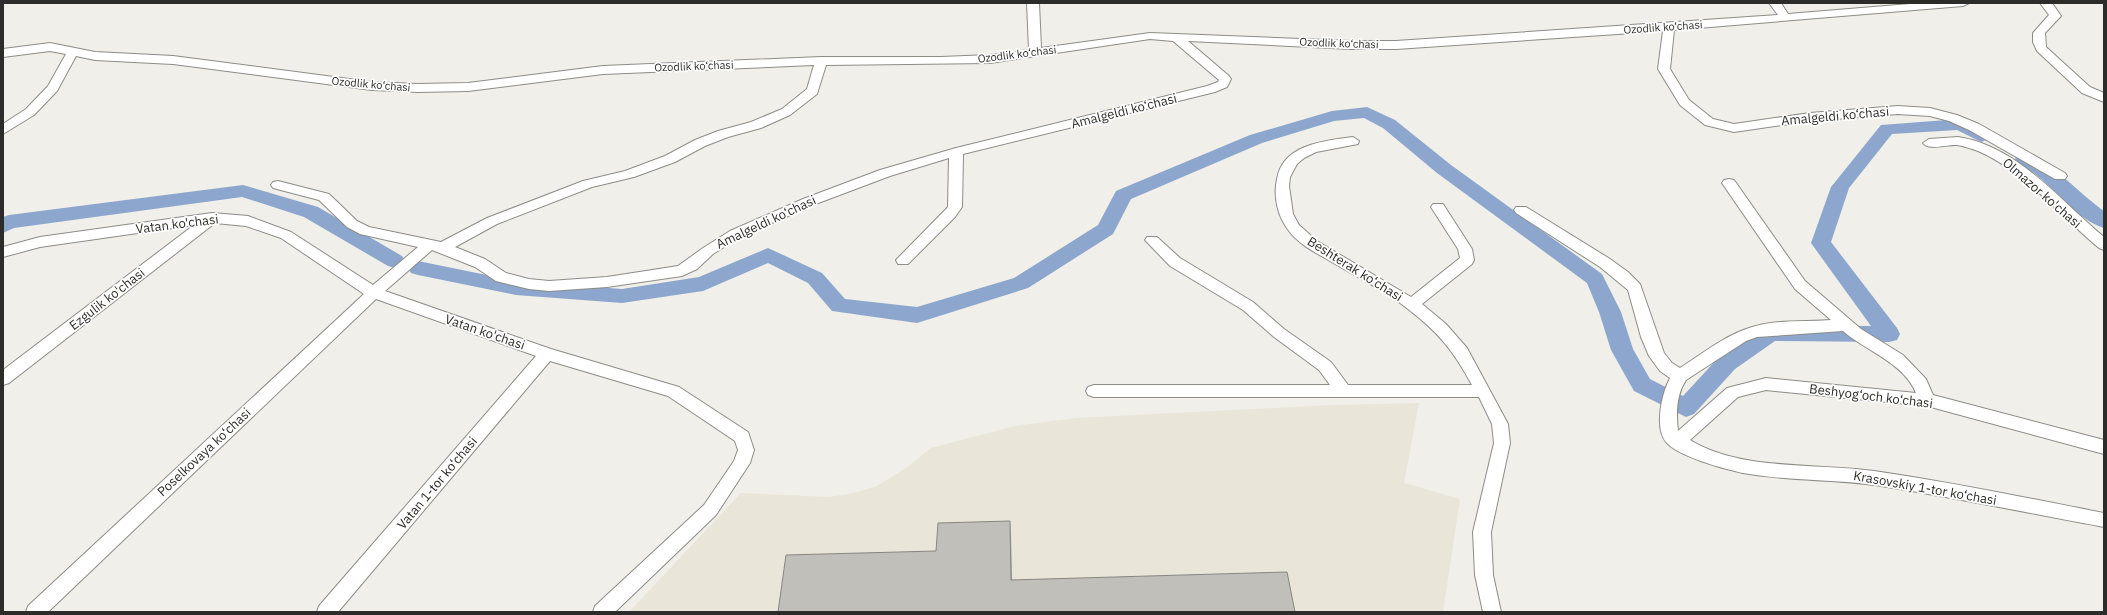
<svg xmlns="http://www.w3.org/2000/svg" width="2107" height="615" font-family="'IBM Plex Sans',sans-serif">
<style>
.built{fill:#e9e5d8}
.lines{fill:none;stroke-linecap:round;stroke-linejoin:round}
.canal{fill:#8ca6cd;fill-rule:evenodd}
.minor-casing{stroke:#8d8c87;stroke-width:2}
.minor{fill:#fff;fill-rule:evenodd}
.shaded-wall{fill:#878682}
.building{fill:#c1bfba;stroke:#878682}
.labels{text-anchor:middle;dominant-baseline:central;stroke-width:3.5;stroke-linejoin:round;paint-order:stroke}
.far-street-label{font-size:11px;fill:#2c2c2a;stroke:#fff}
.street-label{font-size:13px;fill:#2c2c2a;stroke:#fff}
</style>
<rect width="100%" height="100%" fill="#f0efe9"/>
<path class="built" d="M1419 403 1404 483 1460 499 1443 612H629L741 493 829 497 854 493 877 486 906 468 931 448 1015 426 1076 418 1334 405Z"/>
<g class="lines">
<path class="canal" d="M1367 107 1395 120 1451 165 1602 274 1621 312 1633 349 1650 379 1683 396 1719 357 1763 327 1771 325 1871 326 1811 243 1831 187 1881 125 1960 119 1987 132 1990 136 1987 140 1981 142 1957 130 1892 134 1849 188 1831 242 1897 328 1900 334 1897 340 1889 342 1775 341 1735 369 1694 414 1686 417 1634 391 1611 350 1599 312 1587 283 1437 173 1383 128 1364 118 1334 121 1262 143 1131 199 1113 234 1028 288 917 323 832 311 808 283 768 263 703 291 622 303 516 295 418 275 411 273 408 268 411 263 418 261 516 281 622 289 699 277 768 248 822 273 845 299 917 307 1014 278 1098 225 1116 191 1250 135 1332 111Z
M2024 153C2050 160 2081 195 2104 211V228C2078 220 2056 190 2035 174 2028 168 2020 166 2015 159L2017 155Z
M243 185 318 207 402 256 405 261 402 266 395 268 388 266 304 217 242 197 14 228 3 233V217L9 215Z"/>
<defs>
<path id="minor" d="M1027 3H1039L1041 48 1150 33 1351 41H1396L1778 15 1769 3H1781L1788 14 1922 3H1969L1963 6 1674 30 1670 69 1689 100 1713 119 1734 124 1810 113 1898 106 1930 108 1957 115 1979 124 2065 173 2067 176 2065 179H2055L1969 130 1949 121 1930 116 1898 114 1810 121 1734 132 1705 125 1680 105 1658 69 1663 31 1396 49H1351L1188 41 1229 76 1231 79 1227 87 1215 92 963 154 962 207 955 217 908 264H898L896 260 948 207 949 158 890 176 813 205 740 237 713 254 697 269 682 276 607 287 549 291 529 289 496 281 475 267 432 250 385 291 551 349 679 387 748 432 754 450 750 463 716 515 615 612H593L595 606 704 505 734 461 738 450 735 441 668 396 550 361 338 612H317L319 606 536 356 376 299 48 612H26L28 606 364 294 281 238 246 226 215 223 9 383 3 385V370L194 225 40 247 3 257V247L40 237 212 213 248 216 291 232 373 285 418 247 360 234 347 227 319 200 273 188 271 185 273 182 278 181 329 194 357 221 369 227 441 242 487 218 583 181 625 171 665 156 695 140 718 131 751 122 782 109 807 89 814 65 603 74 468 91 417 92 372 90 173 64 95 60 76 56 57 91 34 115 3 134V124L26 109 48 86 66 54 50 51 3 57V49L50 43 95 52 173 56 372 82 417 84 468 83 603 66 821 57H941L990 55 1029 50ZM1150 39 1173 41 1219 80 1218 82 1207 86 956 148 880 170 803 199 730 231 703 248 678 266 607 277 549 281 529 279 506 273 485 259 455 247 497 224 592 187 634 177 675 162 705 146 728 137 761 128 790 115 817 94 826 65 990 63Z
M2040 3H2052L2061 16 2045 33 2046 47 2090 87 2104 93V102L2082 93 2037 51 2033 42V33L2049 15Z
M1353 137 1359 141 1358 144 1316 152 1304 158 1297 164 1290 177 1289 186 1293 214 1299 225 1317 241 1411 297 1460 258 1458 249 1431 207 1433 204H1443L1472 249 1474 260 1472 264 1422 304 1446 324 1467 348 1508 424 1510 443 1491 532 1493 575 1501 612H1483L1475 575 1473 532 1494 443 1492 424 1479 397H1094L1088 395 1086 391 1088 387 1094 385H1330L1319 370 1274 337 1243 310 1170 266 1145 240 1147 237H1157L1180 258 1253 302 1284 329 1331 362 1348 385H1472C1453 350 1439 333 1408 309 1385 290 1351 274 1325 258 1312 251 1298 243 1289 231 1278 217 1273 197 1277 179 1283 144 1324 141 1353 137Z
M1958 137C2018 146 2060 201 2104 237V250L2099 248C2060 216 2025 171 1978 151 1972 149 1964 146 1957 145 1948 144 1928 151 1923 143L1929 139Z
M1729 179 1734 180 1805 281 1861 329 1903 355 1926 379 1933 395 2104 440V454L1927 406 1766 390 1738 397 1690 440C1741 471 1816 463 1874 471 1951 482 2027 498 2104 513V527C2028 513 1952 497 1875 485 1831 479 1787 481 1743 473 1724 469 1677 456 1666 442 1654 427 1662 393 1670 378L1660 371 1649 356 1641 337 1628 290 1600 267 1516 213 1514 210 1516 207H1526L1610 259 1628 272 1640 284 1664 353 1672 363 1680 368C1702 354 1724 336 1749 328 1774 319 1805 322 1831 320L1795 289 1722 183 1724 180ZM1843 331C1866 351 1904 363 1916 393L1766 378 1727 388 1678 431C1676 414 1676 395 1686 380L1746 341 1757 337Z"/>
</defs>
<use href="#minor" class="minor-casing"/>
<use href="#minor" class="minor"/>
</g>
<path class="shaded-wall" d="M1010 521 1011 535 1012 594 1011 580Z"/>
<path class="building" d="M1010 521 1011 580 1287 572 1295 612H778L786 555 936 551 938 523Z"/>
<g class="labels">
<g class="far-street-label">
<text transform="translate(1663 27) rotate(-4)">Ozodlik ko‘chasi</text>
<text transform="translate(1339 43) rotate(2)">Ozodlik ko‘chasi</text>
<text transform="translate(1017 54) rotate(-7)">Ozodlik ko‘chasi</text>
<text transform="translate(694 66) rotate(-2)">Ozodlik ko‘chasi</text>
<text transform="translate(371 84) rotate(5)">Ozodlik ko‘chasi</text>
</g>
<g class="street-label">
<text transform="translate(1124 111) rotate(-14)">Amalgeldi ko‘chasi</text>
<text transform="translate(1835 116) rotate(-5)">Amalgeldi ko‘chasi</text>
<text transform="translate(2042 193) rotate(41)">Olmazor ko'chasi</text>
<text transform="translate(766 222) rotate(-25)">Amalgeldi ko‘chasi</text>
<text transform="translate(177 224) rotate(-7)">Vatan ko'chasi</text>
<text transform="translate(1355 269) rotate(32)">Beshterak ko‘chasi</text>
<text transform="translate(107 299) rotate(-38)">Ezgulik ko'chasi</text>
<text transform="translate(485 332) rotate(19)">Vatan ko'chasi</text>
<text transform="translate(1871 396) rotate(7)">Beshyog‘och ko‘chasi</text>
<text transform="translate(204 452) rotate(-43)">Poselkovaya ko‘chasi</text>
<text transform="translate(437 483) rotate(-50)">Vatan 1-tor ko‘chasi</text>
<text transform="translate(1925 488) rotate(10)">Krasovskiy 1-tor ko‘chasi</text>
</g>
</g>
<rect width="2107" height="615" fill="none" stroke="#2c2c2a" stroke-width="8"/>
</svg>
